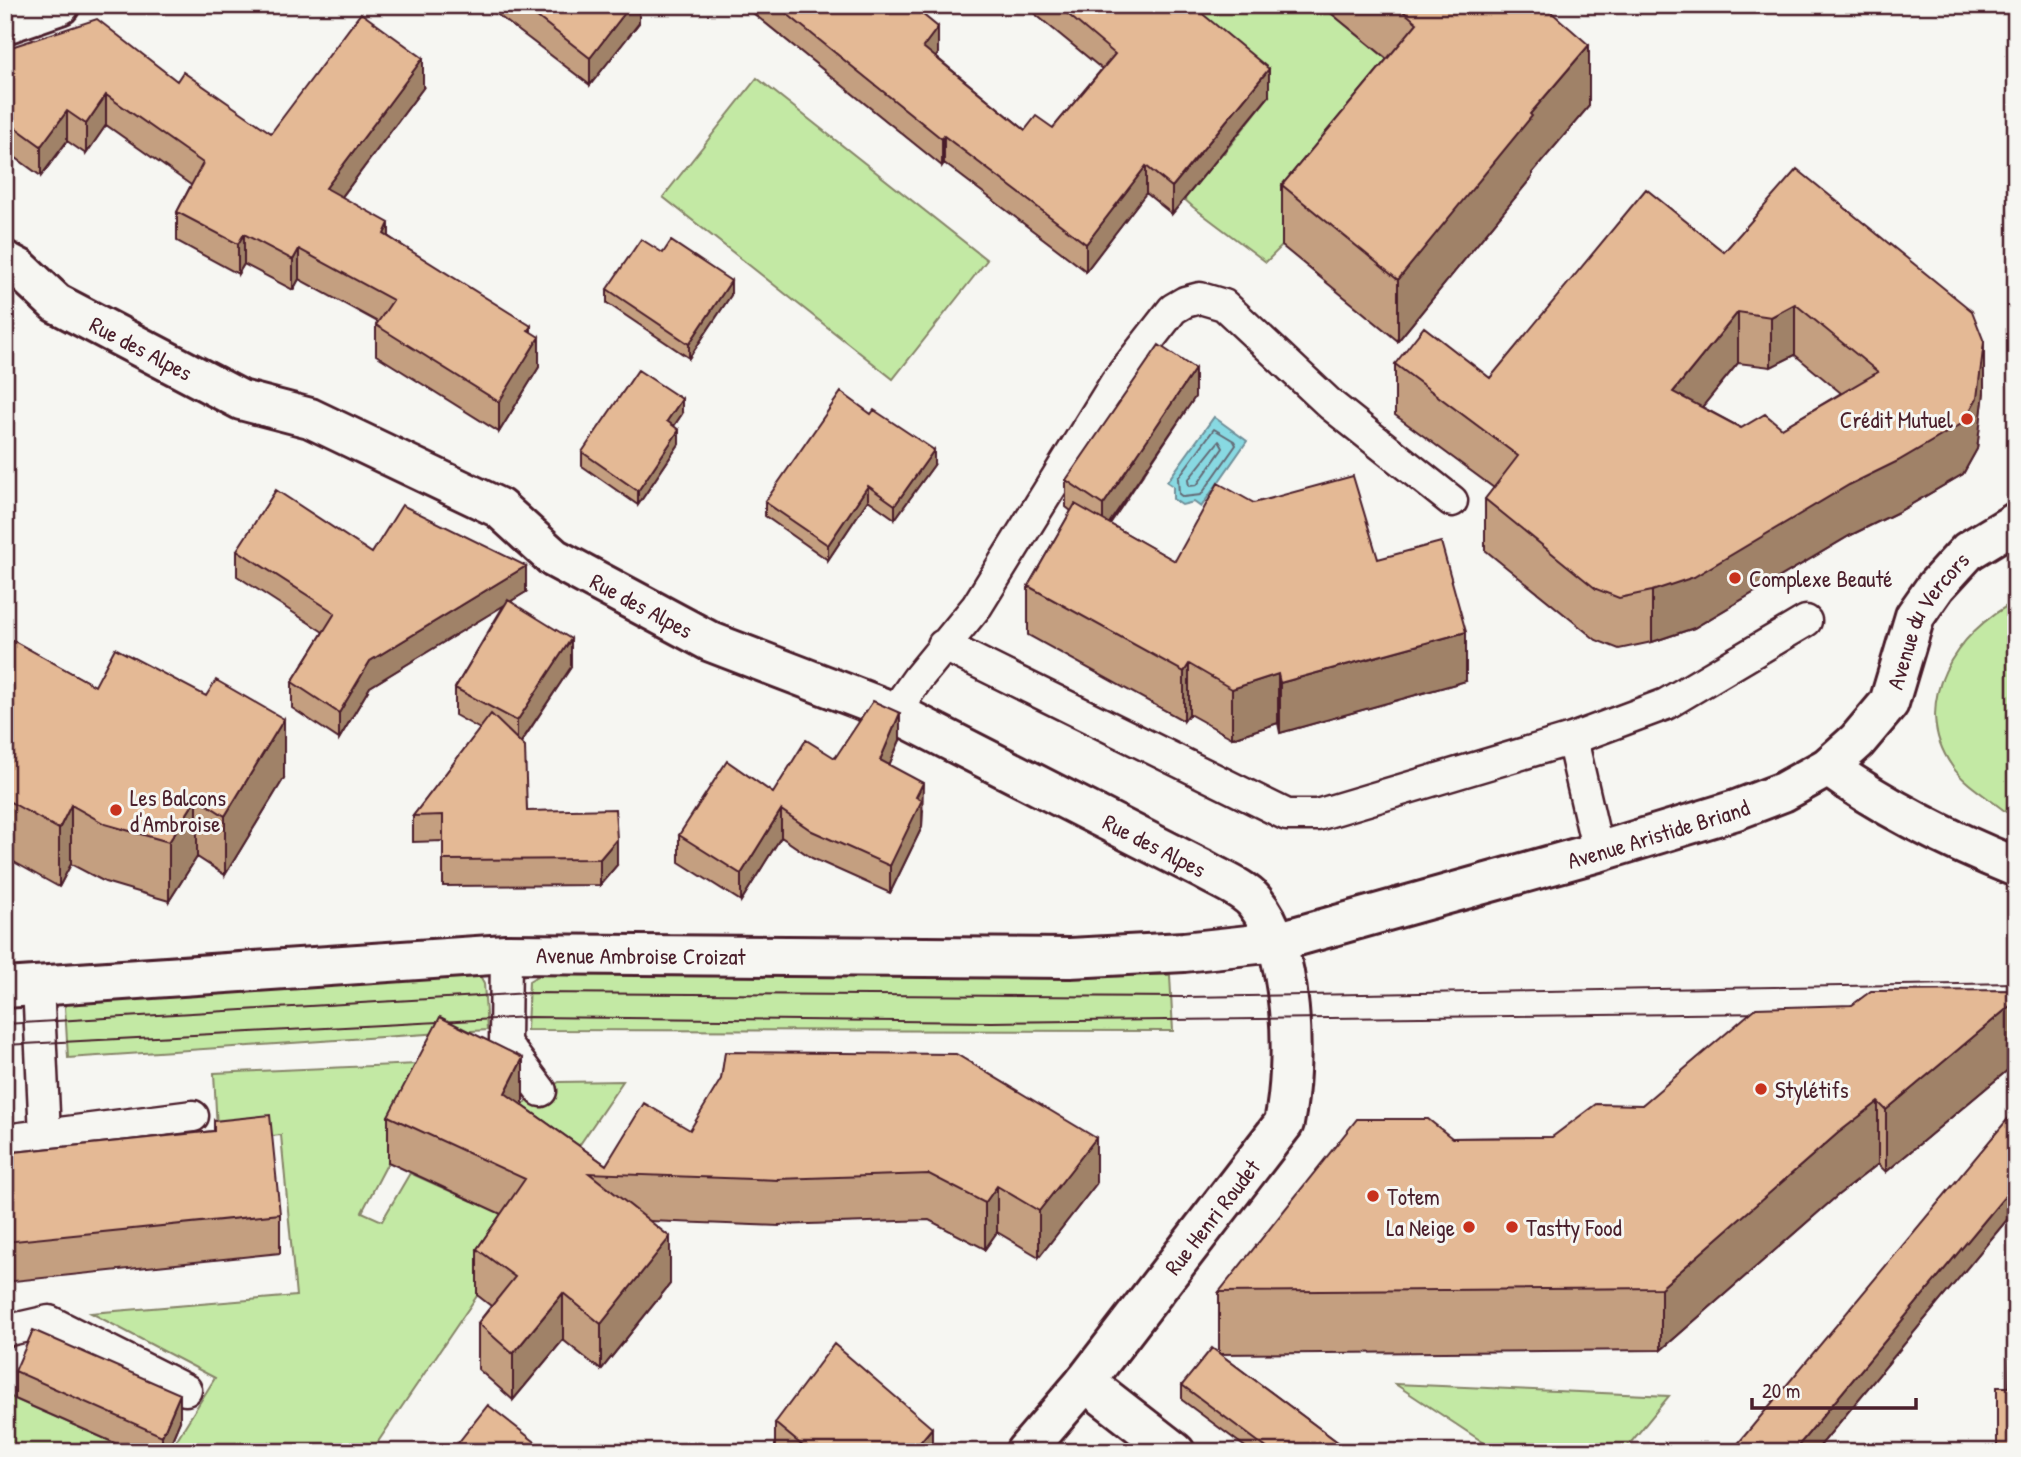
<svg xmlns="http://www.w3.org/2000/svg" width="2021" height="1457" font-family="'Patrick Hand',sans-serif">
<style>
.green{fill:#c3e9a4;stroke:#868468;stroke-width:2}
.water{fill:#88d9e2;stroke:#6f8f99;stroke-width:2}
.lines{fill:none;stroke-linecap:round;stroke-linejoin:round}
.shore{stroke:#636974;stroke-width:2}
.service-casing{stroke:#4a1f2b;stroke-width:35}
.minor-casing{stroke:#4a1f2b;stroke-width:44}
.tertiary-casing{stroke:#4a1f2b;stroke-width:44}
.service{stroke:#f6f6f2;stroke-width:30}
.minor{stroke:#f6f6f2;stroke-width:38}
.tertiary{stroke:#f6f6f2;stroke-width:38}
.tram{stroke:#4a1f2b;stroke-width:2}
.wall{fill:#c49f80;stroke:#4a1f2b;stroke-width:2;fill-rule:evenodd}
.shaded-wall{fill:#a08268;stroke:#4a1f2b;stroke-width:2}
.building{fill:#e4b995;stroke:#4a1f2b;stroke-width:2;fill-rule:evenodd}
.poi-dot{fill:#c8321e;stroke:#f6f6f2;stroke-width:2.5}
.labels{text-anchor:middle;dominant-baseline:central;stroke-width:6;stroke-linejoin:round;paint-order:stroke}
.street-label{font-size:23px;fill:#4a1f2b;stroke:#f6f6f2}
.poi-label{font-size:23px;fill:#4a1f2b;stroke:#f6f6f2;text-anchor:start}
</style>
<rect width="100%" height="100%" fill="#f6f6f2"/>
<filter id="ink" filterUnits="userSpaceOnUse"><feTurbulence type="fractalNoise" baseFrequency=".0143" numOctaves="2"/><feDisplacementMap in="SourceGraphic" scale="14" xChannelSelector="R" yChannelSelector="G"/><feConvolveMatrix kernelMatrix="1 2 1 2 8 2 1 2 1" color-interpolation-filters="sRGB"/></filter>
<g filter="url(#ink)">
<path class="green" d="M1169 5H1321L1389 61 1282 246 1266 262 1193 207 1129 149 1145 90 1224 153 1269 96Z
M757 78 987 260 893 379 663 197Z
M2016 601V816L2006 812C1989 798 1964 784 1952 766 1908 703 1957 631 2016 601Z
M547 970 1170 975 1173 1031 527 1030 529 981Z
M479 974 484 983 487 1030 68 1058 65 1007 68 1000Z
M440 1063 362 1212 382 1221 410 1173 472 1201 523 1104 559 1082 623 1081 371 1452H169L215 1378 91 1313 296 1296 281 1135 222 1141 217 1129 214 1073Z
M1395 1384 1669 1396 1623 1452H1498Z
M5 1393 15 1399 135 1452H5Z"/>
<path class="water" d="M1214 417 1247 441 1201 507 1194 502 1182 505 1173 499V486L1167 482Z"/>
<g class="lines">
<path class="shore" d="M1214 429 1234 441 1236 445 1201 495 1183 497 1179 494 1178 478Z
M1219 441 1223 448 1197 485 1189 486 1188 480Z"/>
<defs>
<path id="service" d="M943 645 1287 815H1317L1572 739 1666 704 1806 621
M894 712 918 678 977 606 1116 382 1173 309 1185 302 1200 298 1224 305 1331 405 1452 501
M1572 739 1598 852
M506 954 505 1043 541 1091
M38 984 45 1135
M5 1140 193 1116
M5 1331 49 1321 186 1390"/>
<g id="minor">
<path d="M5 24 60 5"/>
<path id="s1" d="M5 261 20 269 56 303 241 400 310 418 499 508 554 558 711 642 894 712 1204 870C1219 879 1243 888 1254 901 1295 950 1296 1063 1284 1123L1085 1382 1025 1452"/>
<path d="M1828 767C1884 808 1951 841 2016 867"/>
<path d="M1085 1382 1175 1452"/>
</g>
<g id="tertiary">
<path id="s2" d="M5 988 506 954 1070 958 1184 952 1276 942 1598 852 1736 810 1783 792 1828 767 1857 741 1889 703 1915 616 1936 586 1968 551 2016 522"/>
</g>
</defs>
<use href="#service" class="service-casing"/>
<use href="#minor" class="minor-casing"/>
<use href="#tertiary" class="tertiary-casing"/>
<use href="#service" class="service"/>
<use href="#minor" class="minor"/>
<use href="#tertiary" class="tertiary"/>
<path class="tram" d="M5 1024 529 993 1185 997 2016 983
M5 1045 530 1017 992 1022 1768 1013"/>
</g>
<path class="wall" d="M490 5H639V23L590 85 490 9Z
M743 5H872L938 54 936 57 1025 130 1053 128 1102 69 1024 5H1171L1269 96 1172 214 1146 193 1086 271 944 163 942 166Z
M1321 5H1543L1589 106 1532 173V177L1398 341 1282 246V185L1387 59Z
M5 49 177 81 271 133 423 88 342 197 389 237 531 332 539 367 499 432 376 355V325L378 322 299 279 293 290 244 264 238 274 177 241V212L191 185 106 125 86 154 67 141 41 176 5 150Z
M1724 252 1984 392 1977 449 1963 474 1898 512 1849 536 1694 628 1652 642 1619 649 1596 640 1485 550V499L1494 488 1395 415V364L1490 378ZM1795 355 1841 393 1782 428H1741L1702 407 1738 363 1771 367Z
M663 253 731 295 689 358 607 303V289Z
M1195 397 1110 524 1175 561 1254 503 1378 559 1466 681 1280 733 1278 723 1232 738 1189 714 1184 721 1028 635V586L1071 511 1066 507V480Z
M682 414 674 426 679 444 638 505 582 466V452Z
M934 465 895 519 868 500 828 560 765 516V502Z
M237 550 372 553 526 592 511 601 571 667 521 743 527 811 617 865 600 885 443 886V841L413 842V816L480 729 455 715V688L504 605 370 687 339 739 292 708V682L323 632 237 576Z
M5 636 95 686 284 778 225 875 197 857 169 901 105 882 71 864 59 887 5 857Z
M900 740 889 765 923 810 922 827 890 893 812 858 781 837 741 901 679 862V835L773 793 835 758Z
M2016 990V1063L1886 1172 1878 1164 1838 1195 1661 1350 1220 1354 1351 1452H1252L1182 1400V1385L1219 1353V1292L1452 1138 1552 1137 1642 1105 1852 1005Z
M523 1104 522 1105 606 1165 690 1130 1096 1184 1039 1257 997 1232 985 1249 929 1220 779 1225V1226L650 1221 670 1284 601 1370 563 1340 513 1400 478 1369V1323L491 1306 477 1295V1249L501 1214 388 1162V1116Z
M2016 1109V1211L2015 1210 1815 1452Z
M214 1121 280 1214V1253L5 1282V1153L214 1131Z
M15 1371 180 1421 167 1452H135L15 1399Z
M775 1423 932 1452H776L775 1451Z"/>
<path class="shaded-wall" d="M631 5H639V23L590 85V58Z
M938 27V54L923 74V47Z
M1589 45V106L1532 173V177L1398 341V280L1530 114Z
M423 58V88L326 218V188Z
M1269 69V96L1172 214V187Z
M106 95V125L86 154V124Z
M67 111V141L41 176V146Z
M944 136V163L942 166V139Z
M1146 166V193L1086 271V244Z
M389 223V253L384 234Z
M244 234V264L238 274V244Z
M299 249V279L293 290V260Z
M731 281V295L689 358V344Z
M1795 304V355L1771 367V317Z
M1738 312V363L1673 443V392Z
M531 326V350L539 337V367L499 432V402L528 330Z
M1984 342V392L1977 449 1963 474 1898 512 1849 536 1694 628 1652 642V591Z
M1195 369V397L1103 532V505Z
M682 399V414L667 436V421Z
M679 430V444L638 505V491Z
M934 450V465L895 519V505Z
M868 486V500L828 560V545Z
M526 566V592L370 687 339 739V713L370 661Z
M1466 632V681L1280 733V683Z
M571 639V667L517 748V721Z
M1189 664V714L1184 721V672Z
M1278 674V723L1232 738V689Z
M900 713V740L880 786V760Z
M284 719V778L225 875V816Z
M923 783 922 827 890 893V866L916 797Z
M197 798V857L169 901V842Z
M71 805V864L59 887V829Z
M781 810V837L741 901V874Z
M617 839V865L600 885V859Z
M2016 1001V1063L1886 1172V1110Z
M523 1058V1104L505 1139V1093Z
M1878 1102V1164L1838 1195 1661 1350V1288L1838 1133Z
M1096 1138V1184L1039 1257V1211Z
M2015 1184V1210L1815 1452H1793Z
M997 1186V1232L985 1249V1203Z
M670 1237V1284L601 1370V1324Z
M563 1293V1340L513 1400V1354Z
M180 1394V1421L167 1452H162V1436Z
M932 1428V1452H912Z"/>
<path class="building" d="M522 5H631L590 58Z
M776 5H872L881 13 887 5H911L938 27 923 47 1025 130 1036 116 1053 128 1115 54 1057 5H1171L1184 14 1193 6 1269 69 1172 187 1146 166 1086 244 944 136 942 139Z
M1396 5H1543L1589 45 1530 114 1532 116 1398 280 1282 185 1417 23Z
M361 13 423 58 326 188 389 223 384 234 531 326 528 330 539 337 499 402 376 325 393 300 299 249 293 260 244 234 238 244 177 212 203 163 106 95 86 124 67 111 41 146 5 120V49L97 19 177 81 183 72 271 133Z
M1797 169 1972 311 1984 342 1977 398 1963 423 1898 461 1849 485 1694 577 1652 591 1619 598 1596 589 1485 499 1518 456 1395 364 1424 327 1490 378 1646 189 1724 252ZM1795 304 1878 372 1782 428 1765 414 1741 428 1673 392 1738 312 1771 317Z
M641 239 663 253 671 241 731 281 689 344 607 289Z
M1159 345 1195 369 1103 505 1066 480Z
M638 370 682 399 667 421 679 430 638 491 582 452Z
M841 392 871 414 874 410 934 450 895 505 868 486 828 545 765 502Z
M1353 476 1378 559 1441 542 1466 632 1280 683 1278 674 1232 689 1189 664 1184 672 1028 586 1075 504 1175 561 1218 483 1254 503Z
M276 490 372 553 402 505 526 566 370 661 339 713 292 682 335 613 237 550Z
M508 600 571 639 517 721 455 688Z
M5 636 95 686 115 648 206 696 216 680 284 719 225 816 197 798 169 842 105 824 71 805 59 829 5 799Z
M873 701 900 713 880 760 923 783 916 797 922 800 890 866 812 831 781 810 741 874 679 835 727 761 773 793 806 740 835 758Z
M491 714 525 747 527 811 615 809 617 839 600 859 443 860V815L413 816Z
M2016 990V1001L1886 1110 1878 1102 1838 1133 1661 1288 1219 1292 1357 1119H1428L1452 1138 1552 1137 1596 1104 1642 1105 1756 1008 1852 1005 1871 991Z
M440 1017 523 1058 505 1093 606 1165 644 1103 690 1130 721 1079 725 1052 956 1054 1096 1138 1039 1211 997 1186 985 1203 929 1174 777 1179 779 1180 589 1173 670 1237 601 1324 563 1293 513 1354 478 1323 515 1277 477 1249 525 1179 388 1116Z
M2016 1109V1184H2015L1793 1452H1731Z
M270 1115 280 1214 5 1242V1153L214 1131V1121Z
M33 1330 180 1394 162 1436 15 1371Z
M2010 1337H2016V1452H1997V1387H2009Z
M834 1344 932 1428 912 1452H810L775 1423Z
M1212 1348 1351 1452H1272L1182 1385Z
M488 1405 548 1452H451Z"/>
</g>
<g class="poi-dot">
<circle cx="1967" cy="419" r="7"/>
<circle cx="1735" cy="578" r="7"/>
<circle cx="116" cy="810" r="7"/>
<circle cx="1761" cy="1089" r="7"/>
<circle cx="1373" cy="1196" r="7"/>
<circle cx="1469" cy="1227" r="7"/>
<circle cx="1512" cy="1227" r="7"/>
</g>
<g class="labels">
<g class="street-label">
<text stroke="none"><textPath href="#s1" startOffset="163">Rue des Alpes</textPath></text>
<text stroke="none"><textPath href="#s1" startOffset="730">Rue des Alpes</textPath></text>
<text stroke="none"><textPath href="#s2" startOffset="2034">Avenue du Vercors</textPath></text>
<text stroke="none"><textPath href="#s2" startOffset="1670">Avenue Aristide Briand</textPath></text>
<text stroke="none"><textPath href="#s1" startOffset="1297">Rue des Alpes</textPath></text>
<text stroke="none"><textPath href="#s2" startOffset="637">Avenue Ambroise Croizat</textPath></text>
<text transform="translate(1212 1217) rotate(-52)">Rue Henri Roudet</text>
</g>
<g class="poi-label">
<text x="1953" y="419" text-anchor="end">Crédit Mutuel</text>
<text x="1749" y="578">Complexe Beauté</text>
<text x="130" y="797">Les Balcons<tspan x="130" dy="26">d'Ambroise</tspan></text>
<text x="1775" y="1089">Stylétifs</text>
<text x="1387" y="1196">Totem</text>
<text x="1455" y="1227" text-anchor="end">La Neige</text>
<text x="1526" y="1227">Tastty Food</text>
</g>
</g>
<rect width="2021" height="1457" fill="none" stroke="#f6f6f2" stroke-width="28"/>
<rect x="14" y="14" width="1993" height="1429" fill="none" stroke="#4a1f2b" stroke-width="2.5" filter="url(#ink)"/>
<path d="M1752 1398v10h164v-10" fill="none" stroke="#4a1f2b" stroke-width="3.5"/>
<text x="1762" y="1398" font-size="21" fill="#4a1f2b" stroke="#f6f6f2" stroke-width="5" paint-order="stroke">20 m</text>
</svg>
